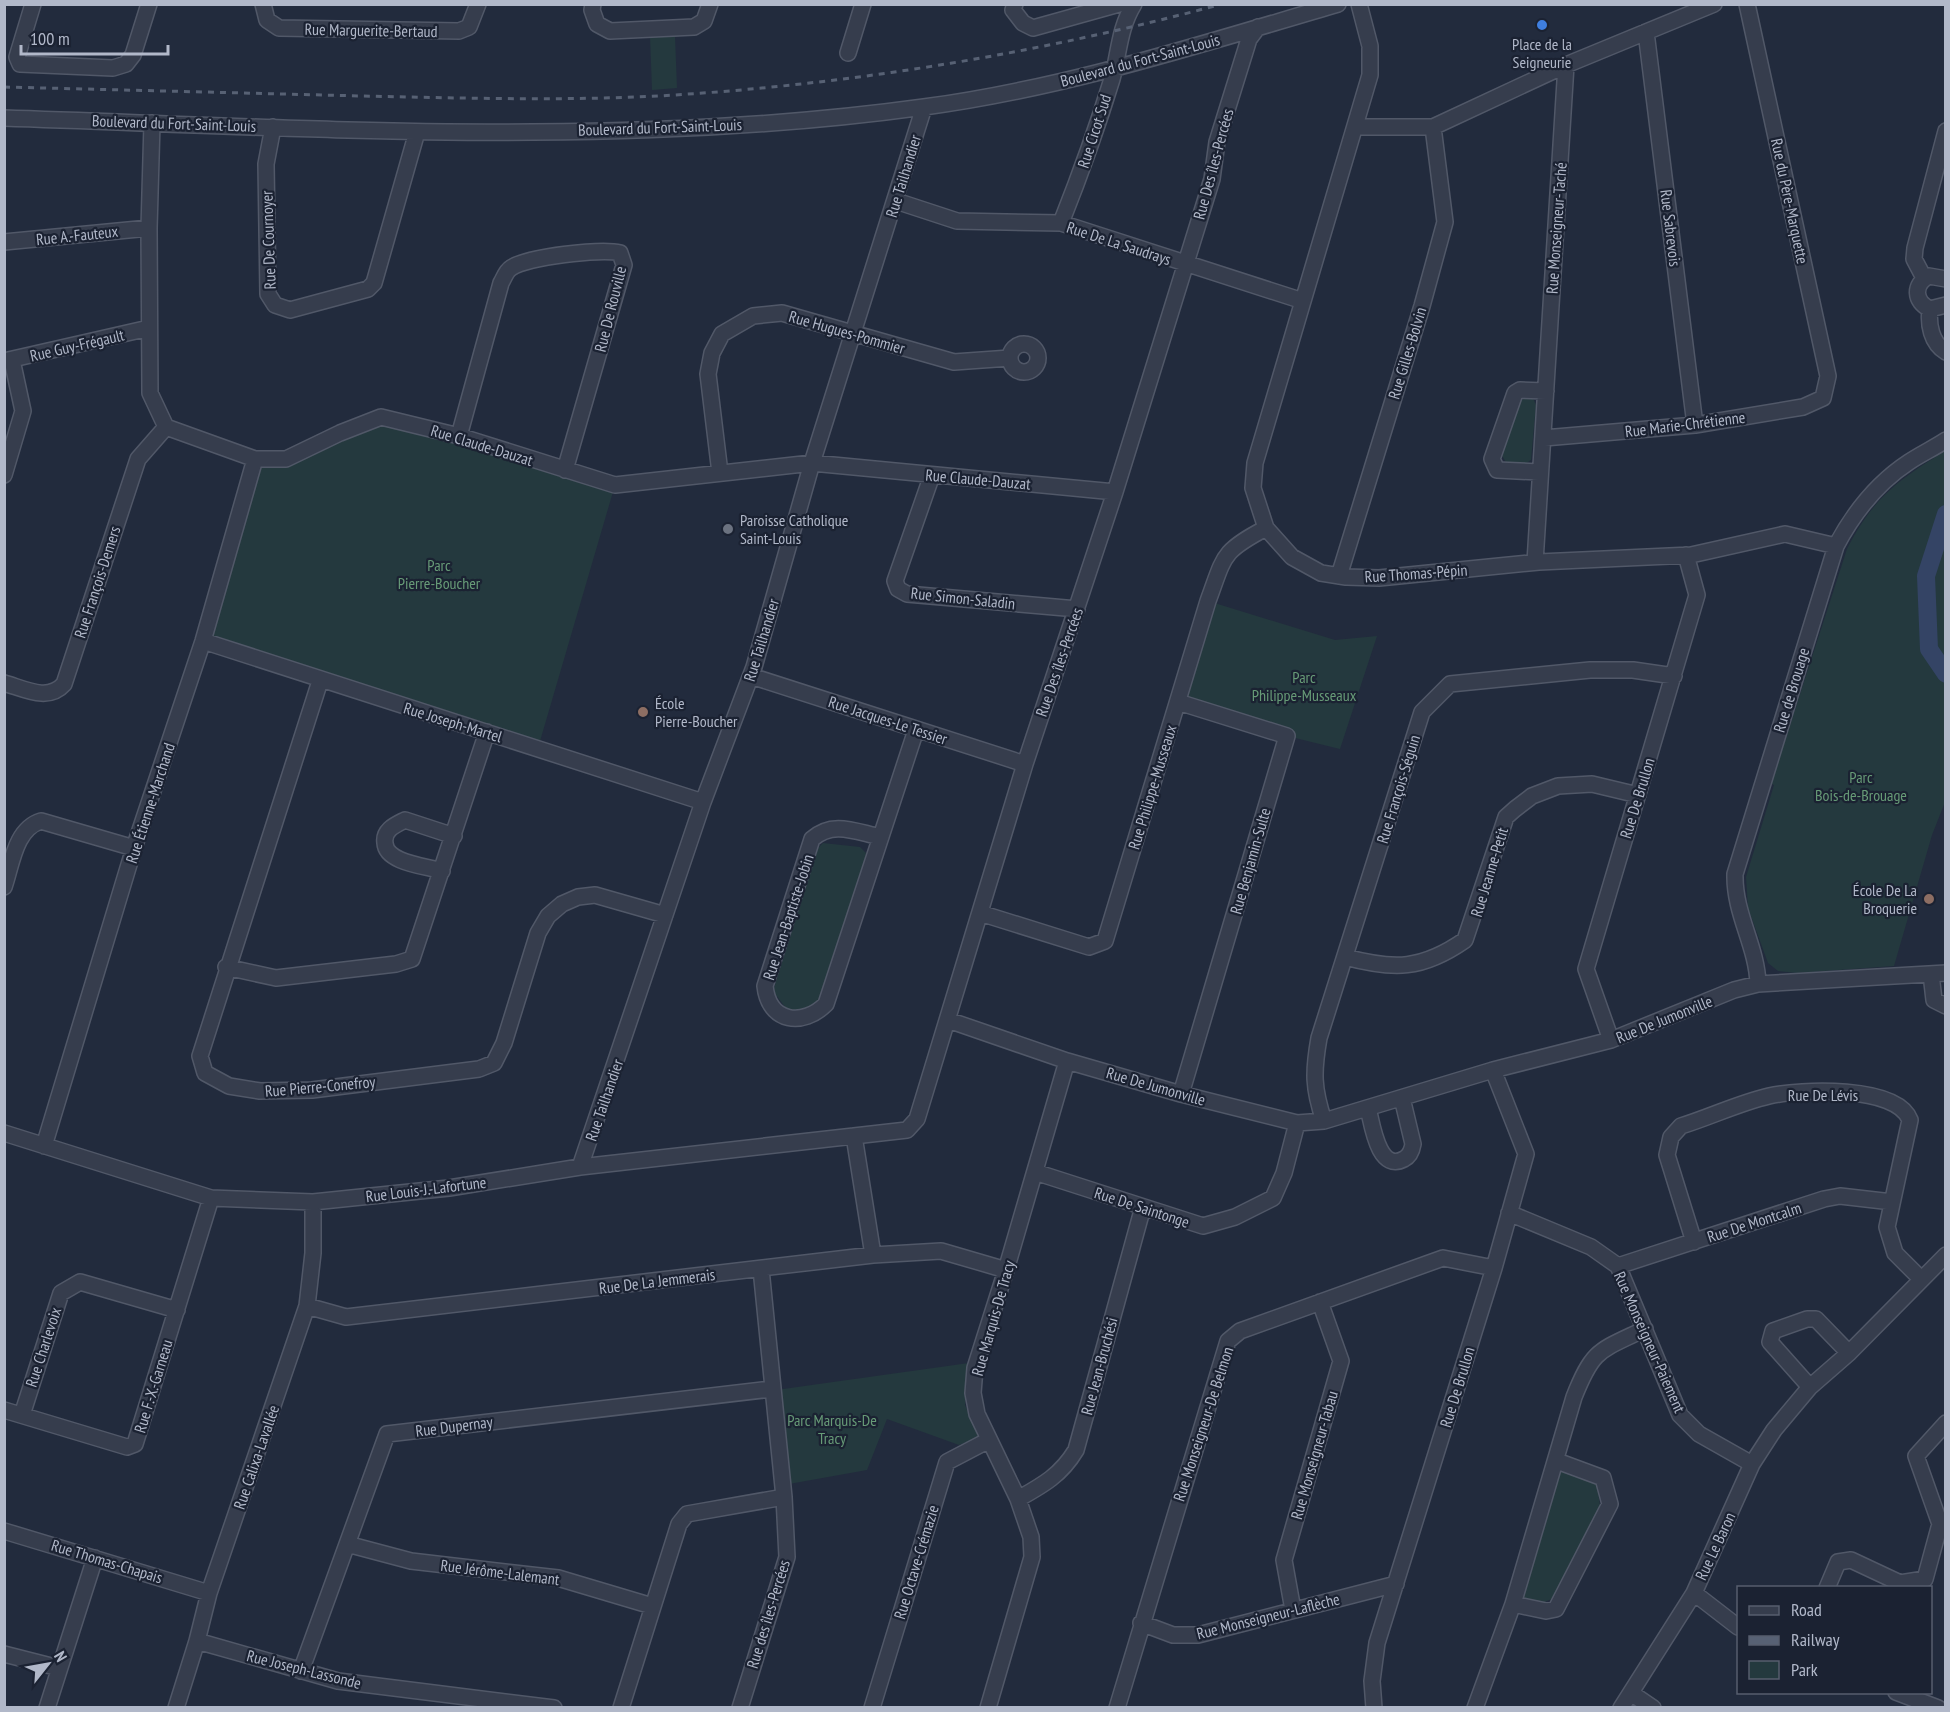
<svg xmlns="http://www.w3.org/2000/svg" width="1950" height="1712" font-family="'PT Sans Narrow',sans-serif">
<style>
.green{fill:#24393e}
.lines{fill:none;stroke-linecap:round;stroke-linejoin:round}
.river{stroke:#344465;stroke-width:18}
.minor-casing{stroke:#515868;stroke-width:18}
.minor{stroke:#363d4d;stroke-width:15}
.rail{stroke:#576174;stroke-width:3;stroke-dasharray:6 6;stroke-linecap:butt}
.shop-dot{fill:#3f7fe0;stroke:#1b2232;stroke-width:2}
.worship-dot{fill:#6b7280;stroke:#1b2232;stroke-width:2}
.education-dot{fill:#8d6e63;stroke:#1b2232;stroke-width:2}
.labels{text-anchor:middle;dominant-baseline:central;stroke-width:4.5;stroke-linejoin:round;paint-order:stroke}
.street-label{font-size:16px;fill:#b1b8c9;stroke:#1b2232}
.poi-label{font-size:16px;fill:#b1b8c9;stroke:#1b2232;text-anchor:start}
.park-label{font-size:16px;fill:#679b77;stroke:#1b2232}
</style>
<rect width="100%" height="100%" fill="#222b3d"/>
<path class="green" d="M650 36H675L677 88 652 90Z
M1532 396 1536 405 1531 460 1525 464H1507L1501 454 1521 400Z
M381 417 615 485 538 748 203 641 255 459H286Z
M1945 451V802L1932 835 1894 966 1797 973 1778 971 1768 963 1748 908 1746 877 1774 785 1771 784 1847 549C1873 498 1897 481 1945 451Z
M1208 601 1335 640 1377 636 1340 749 1287 736 1178 702Z
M823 843 860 847 866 853 864 864 822 997C813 1012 804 1013 788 1011L773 991 818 848Z
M969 1363 965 1405 979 1437 959 1445 887 1419 867 1470 789 1484 776 1390Z
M1561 1471 1597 1483 1600 1506 1554 1598 1542 1603 1521 1599Z"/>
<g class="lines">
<path class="river" d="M1946 514 1926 576 1929 649 1946 674"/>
<defs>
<path id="minor" d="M33 4 17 57 20 64 113 68 126 64 133 55 149 4
M263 4 267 20 279 28 459 31 469 27 478 4
M593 4 592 10 597 24 610 31 694 27 704 21 710 4
M1015 4 1013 10 1023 23 1033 28 1119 4
M1359 4 1370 46V75L1255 463 1253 488 1266 528 1292 557 1321 573 1346 577 1379 578 1539 562 1691 555 1785 534 1836 546
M1646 32 1695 425
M848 53 863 4
M4 118C310 128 620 149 924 107 1066 88 1201 44 1338 4
M152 123 149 228 150 393 166 427 255 459H286L340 433 381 417 459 436 615 485 812 463 1115 492
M273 127 266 164 268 294 275 305 290 310 368 289 374 283 417 132
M1355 127H1433L1566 65 1714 4
M896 201 957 221 1061 223 1303 301
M1061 223C1080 175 1097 128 1112 79 1119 54 1119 28 1134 4
M4 242 149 228
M1924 278 1914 259 1915 248 1946 131
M1946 279 1929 276C1913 284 1914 302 1930 309L1946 305
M1930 309C1928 324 1931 343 1946 352
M1010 358a14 14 0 1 1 28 0a14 14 0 1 1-28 0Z
M4 361 149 328
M459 436 501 283C504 278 506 271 511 268 526 257 602 248 620 253L624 265 565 470
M1544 438 1695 425 1803 407 1823 398 1828 376 1747 4
M1539 472 1497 470 1492 459 1515 393 1520 390 1546 391
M720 473 708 374 712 353 722 334 753 316 782 313 954 362 1010 358
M4 475 23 411 12 360
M932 475 895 581 898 589 907 594 1077 609
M1535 562 1566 65
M1339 576 1422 306 1445 222 1433 127
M203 641 703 802
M751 676 1025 764
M320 681 200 1056 205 1073 229 1086 260 1091 312 1090 479 1069 494 1063 504 1043 538 933 548 916 562 904 578 897 595 895 665 915
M4 683C25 689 48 702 64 684L138 459 166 427
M1178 702 1287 736 1181 1094
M881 837C856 832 833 820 812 839L765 986C769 1023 803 1027 826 1004L916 730
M442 871C426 866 386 863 385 843 383 830 395 825 405 820L454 836
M4 887C12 864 15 829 41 821L134 848
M980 913 1089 947 1105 941 1208 601C1225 555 1221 552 1266 528
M1345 957C1394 970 1422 970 1465 940L1506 817 1515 809 1532 796 1558 786 1592 784 1638 795
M226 967 276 978 396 964 412 959 487 732
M1931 974 1934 1000 1946 1006
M1758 984C1757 946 1734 914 1735 874L1836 546C1854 512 1877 483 1909 462 1921 454 1934 448 1946 440
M948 1020 1067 1061 1181 1094 1297 1123 1324 1121 1493 1070 1611 1040 1734 990 1758 984 1946 973
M1611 1040 1586 969 1697 595 1686 555
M1368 1108C1372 1123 1378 1173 1404 1159 1410 1156 1412 1150 1413 1144L1402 1098
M1324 1121C1313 1088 1313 1072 1319 1038L1422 712 1450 684 1590 670H1633L1674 676
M4 1133 211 1198 313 1202 449 1188 580 1167 854 1136
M44 1146 134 848 203 641 255 459
M580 1167 703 802 754 667 812 463 924 107
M1035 1172 1203 1226 1235 1217 1273 1198 1284 1173 1297 1123
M1509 1213 1591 1247 1618 1266 1680 1415 1699 1434 1752 1464
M1694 1242 1667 1155 1671 1137 1681 1126C1710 1117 1739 1103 1769 1096 1800 1089 1897 1085 1910 1120L1887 1227 1895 1253 1921 1279
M873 1255 854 1136 907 1130 917 1119 1025 764 1115 492 1212 179 1217 142 1249 39 1258 27
M1618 1266 1824 1199 1840 1196 1892 1202
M307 1306 346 1317 873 1255 941 1251 1006 1270
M1810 1387 1770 1342 1773 1331 1807 1319H1816L1849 1353
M4 1410 127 1447 135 1444 211 1198
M22 1415 61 1293 80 1282 177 1310
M1018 1499C1043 1485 1061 1475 1076 1450L1143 1207
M4 1531 209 1593
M347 1544 411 1561 558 1578 652 1606
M1827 1588 1838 1562 1851 1560 1900 1583 1925 1579 1940 1524 1916 1456 1946 1423
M1694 1593 1738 1627
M1513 1604 1546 1611 1556 1609 1610 1504 1603 1478 1557 1461
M1293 1610 1284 1560 1341 1361 1320 1302
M1141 1623 1173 1635H1198L1396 1584
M197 1641 338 1681 554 1708
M4 1654 59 1668
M301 1671 387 1434 771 1389
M1896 1692 1938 1708
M1631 1693 1653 1708
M47 1708 95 1558
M176 1708 197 1641 209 1593 307 1306 313 1253V1202
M621 1708 679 1524 687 1514 784 1497
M740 1708 787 1557 784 1497 761 1269
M872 1708 947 1462 989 1440
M988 1708 1032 1557 1031 1537 1018 1499 977 1414 973 1393 975 1368 1006 1270 1067 1061
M1117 1708 1228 1341 1240 1331 1443 1258 1494 1268
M1374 1708 1372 1681 1377 1643 1494 1268 1526 1154 1493 1070
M1475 1708 1513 1604 1574 1397C1593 1349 1599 1351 1645 1329
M1621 1708 1694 1593 1752 1464 1774 1430 1810 1387 1849 1353 1946 1255"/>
</defs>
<use href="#minor" class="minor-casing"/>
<use href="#minor" class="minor"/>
<path class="rail" d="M4 87C124 90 243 93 362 96 460 98 559 101 658 96 849 85 1037 54 1222 4"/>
</g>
<circle class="shop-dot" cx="1542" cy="25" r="6"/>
<circle class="worship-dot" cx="728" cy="529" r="6"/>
<g class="education-dot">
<circle cx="643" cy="712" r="6"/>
<circle cx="1929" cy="899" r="6"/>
</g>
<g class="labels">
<g class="street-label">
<text transform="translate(371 30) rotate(1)">Rue Marguerite-Bertaud</text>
<text transform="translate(1140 60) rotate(-15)">Boulevard du Fort-Saint-Louis</text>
<text transform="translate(174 123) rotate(2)">Boulevard du Fort-Saint-Louis</text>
<text transform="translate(660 127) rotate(-2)">Boulevard du Fort-Saint-Louis</text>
<text transform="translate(1094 131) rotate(-72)">Rue Cicot Sud</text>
<text transform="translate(1213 164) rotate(-75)">Rue Des îles-Percées</text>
<text transform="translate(903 176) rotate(-73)">Rue Tailhandier</text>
<text transform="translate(1790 201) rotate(78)">Rue du Père-Marquette</text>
<text transform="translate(1556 228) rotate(-86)">Rue Monseigneur-Taché</text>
<text transform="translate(1671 228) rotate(83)">Rue Sabrevois</text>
<text transform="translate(77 235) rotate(-6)">Rue A.-Fauteux</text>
<text transform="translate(268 240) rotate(-92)">Rue De Cournoyer</text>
<text transform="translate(1119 243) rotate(18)">Rue De La Saudrays</text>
<text transform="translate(610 309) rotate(-76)">Rue De Rouville</text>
<text transform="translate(847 332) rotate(16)">Rue Hugues-Pommier</text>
<text transform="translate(77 345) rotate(-13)">Rue Guy-Frégault</text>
<text transform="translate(1407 353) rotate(-73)">Rue Gilles-Bolvin</text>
<text transform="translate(1685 424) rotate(-7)">Rue Marie-Chrétienne</text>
<text transform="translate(482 445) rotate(17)">Rue Claude-Dauzat</text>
<text transform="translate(978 479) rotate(5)">Rue Claude-Dauzat</text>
<text transform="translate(1416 573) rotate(-4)">Rue Thomas-Pépin</text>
<text transform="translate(97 582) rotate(-72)">Rue François-Demers</text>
<text transform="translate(963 598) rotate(6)">Rue Simon-Saladin</text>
<text transform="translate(761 640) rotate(-73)">Rue Tailhandier</text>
<text transform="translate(1059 662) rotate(-71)">Rue Des îles-Percées</text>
<text transform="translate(1791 690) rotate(-73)">Rue de Brouage</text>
<text transform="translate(888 720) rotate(18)">Rue Jacques-Le Tessier</text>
<text transform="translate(453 722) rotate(17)">Rue Joseph-Martel</text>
<text transform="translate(1152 787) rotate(-73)">Rue Philippe-Musseaux</text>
<text transform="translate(1398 789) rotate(-73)">Rue François-Séguin</text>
<text transform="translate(1637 798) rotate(-73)">Rue De Brullon</text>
<text transform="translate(150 803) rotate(-72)">Rue Étienne-Marchand</text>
<text transform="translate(1250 861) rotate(-74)">Rue Benjamin-Sulte</text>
<text transform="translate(1489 872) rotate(-73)">Rue Jeanne-Petit</text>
<text transform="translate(788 917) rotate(-72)">Rue Jean-Baptiste-Jobin</text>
<text transform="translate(1664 1019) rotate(-22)">Rue De Jumonville</text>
<text transform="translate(320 1086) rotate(-5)">Rue Pierre-Conefroy</text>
<text transform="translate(1156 1086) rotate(16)">Rue De Jumonville</text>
<text x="1823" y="1095">Rue De Lévis</text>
<text transform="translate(604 1100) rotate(-71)">Rue Tailhandier</text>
<text transform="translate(426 1189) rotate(-7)">Rue Louis-J.-Lafortune</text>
<text transform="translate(1142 1207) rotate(18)">Rue De Saintonge</text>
<text transform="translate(1754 1222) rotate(-18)">Rue De Montcalm</text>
<text transform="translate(657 1281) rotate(-7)">Rue De La Jemmerais</text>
<text transform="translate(993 1318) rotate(-74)">Rue Marquis-De Tracy</text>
<text transform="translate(1650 1342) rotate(66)">Rue Monseigneur-Paiement</text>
<text transform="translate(43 1347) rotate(-72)">Rue Charlevoix</text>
<text transform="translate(1099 1366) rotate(-75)">Rue Jean-Bruchési</text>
<text transform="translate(153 1386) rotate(-73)">Rue F.-X.-Garneau</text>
<text transform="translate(1457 1387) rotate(-73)">Rue De Brullon</text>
<text transform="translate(1203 1424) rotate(-72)">Rue Monseigneur-De Belmon</text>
<text transform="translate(454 1426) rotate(-7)">Rue Dupernay</text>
<text transform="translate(1314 1455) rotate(-74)">Rue Monseigneur-Tabau</text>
<text transform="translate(256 1457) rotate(-71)">Rue Calixa-Lavallée</text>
<text transform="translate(1715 1546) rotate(-65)">Rue Le Baron</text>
<text transform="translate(107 1561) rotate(17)">Rue Thomas-Chapais</text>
<text transform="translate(916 1562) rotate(-73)">Rue Octave-Crémazie</text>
<text transform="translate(500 1572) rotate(7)">Rue Jérôme-Lalemant</text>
<text transform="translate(768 1614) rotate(-73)">Rue des îles-Percées</text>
<text transform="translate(1268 1616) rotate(-14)">Rue Monseigneur-Laflèche</text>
<text transform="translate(304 1669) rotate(14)">Rue Joseph-Lassonde</text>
</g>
<g class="poi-label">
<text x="1542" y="44" text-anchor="middle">Place de la<tspan x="1542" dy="18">Seigneurie</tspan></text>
<text x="740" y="520">Paroisse Catholique<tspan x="740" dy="18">Saint-Louis</tspan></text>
<text x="655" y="703">École<tspan x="655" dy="18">Pierre-Boucher</tspan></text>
<text x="1917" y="890" text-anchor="end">École De La<tspan x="1917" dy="18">Broquerie</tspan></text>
</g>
<g class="park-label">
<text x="439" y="565">Parc<tspan x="439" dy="18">Pierre-Boucher</tspan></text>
<text x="1304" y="677">Parc<tspan x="1304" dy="18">Philippe-Musseaux</tspan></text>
<text x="1861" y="777">Parc<tspan x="1861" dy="18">Bois-de-Brouage</tspan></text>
<text x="832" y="1420">Parc Marquis-De<tspan x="832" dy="18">Tracy</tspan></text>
</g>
</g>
<rect width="1950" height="1712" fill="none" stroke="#b1b8c9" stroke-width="12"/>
<rect x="1737" y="1586" width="195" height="108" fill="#1b2232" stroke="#575e6e" stroke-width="1.5"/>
<rect x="1749" y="1606" width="30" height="9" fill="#363d4d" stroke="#575e6e" stroke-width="1.5"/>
<text x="1791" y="1616" font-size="18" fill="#b1b8c9">Road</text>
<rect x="1749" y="1636" width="30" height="9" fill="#576174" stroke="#575e6e" stroke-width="1.5"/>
<text x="1791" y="1646" font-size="18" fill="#b1b8c9">Railway</text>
<rect x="1749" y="1661" width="30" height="18" fill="#24393e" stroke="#575e6e" stroke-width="1.5"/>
<text x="1791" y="1676" font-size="18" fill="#b1b8c9">Park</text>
<g transform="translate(48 1664) rotate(59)" stroke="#1b2232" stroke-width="4.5" paint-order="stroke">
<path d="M0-4.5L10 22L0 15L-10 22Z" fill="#b1b8c9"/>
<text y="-9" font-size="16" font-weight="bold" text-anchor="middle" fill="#b1b8c9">N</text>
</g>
<path d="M21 45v9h147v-9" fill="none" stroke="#b1b8c9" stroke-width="3"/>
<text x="30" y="45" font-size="18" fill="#b1b8c9" stroke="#1b2232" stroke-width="4.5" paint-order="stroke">100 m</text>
</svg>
